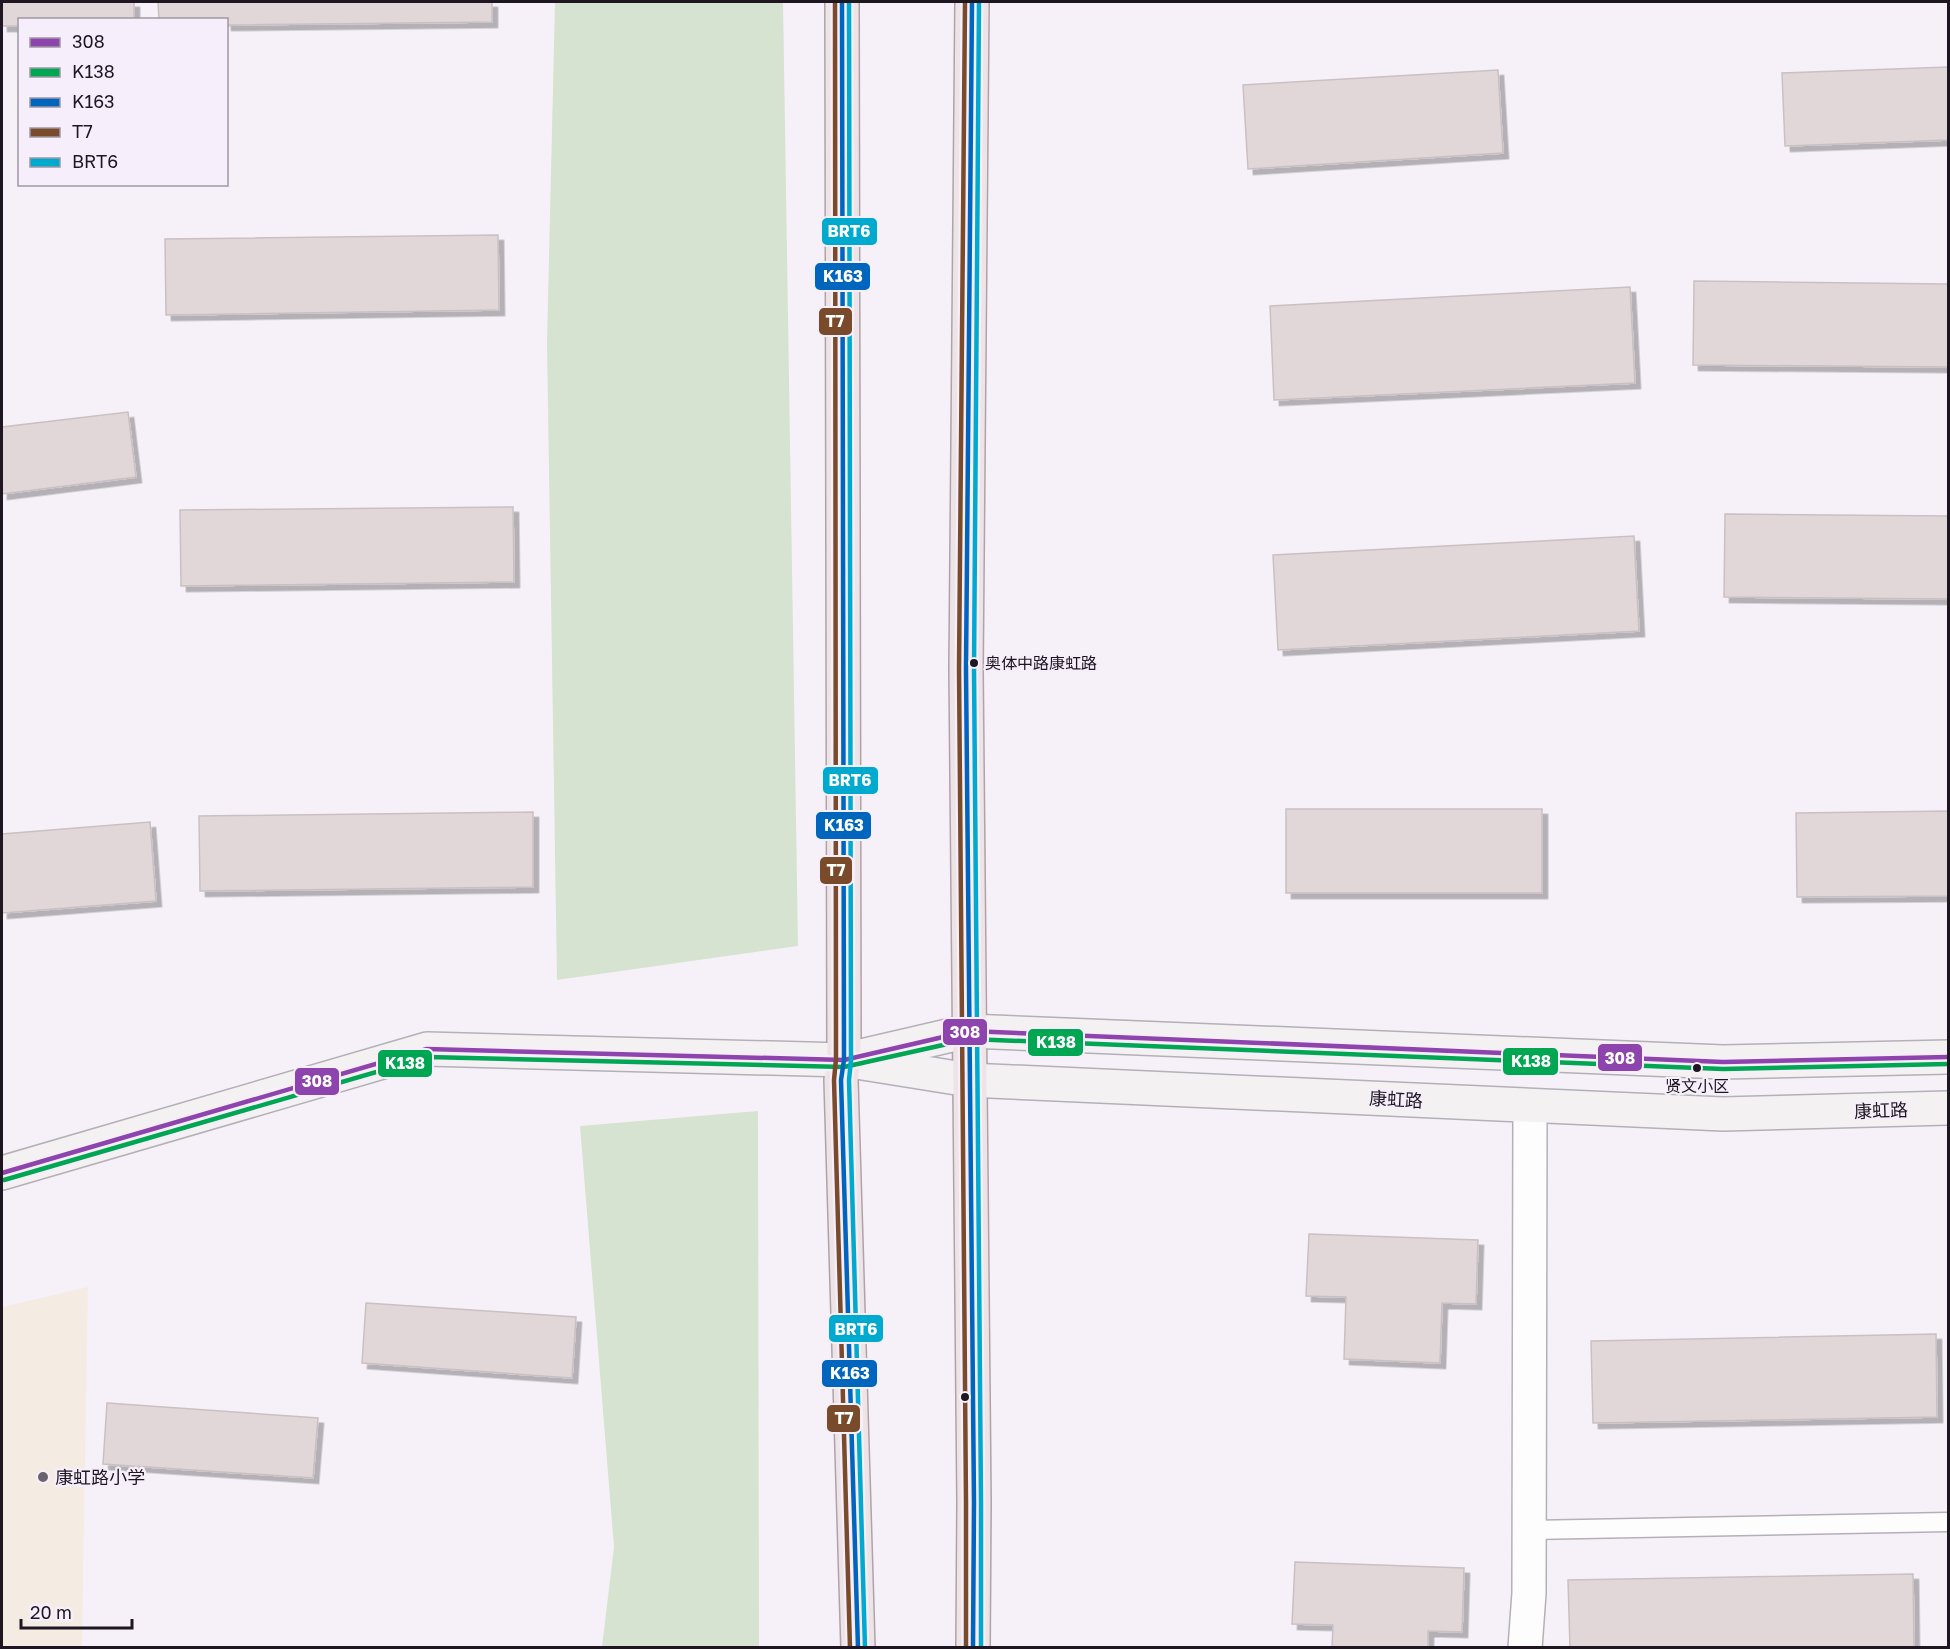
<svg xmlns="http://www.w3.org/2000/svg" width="1950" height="1649" font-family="'Golos Text','Noto Sans SC',sans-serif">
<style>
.education{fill:#f4ece3}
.green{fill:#d6e3d0}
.building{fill:#e1d7d9;stroke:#cac0c2;stroke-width:1.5;filter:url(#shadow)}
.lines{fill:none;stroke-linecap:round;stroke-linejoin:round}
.service-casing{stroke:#b5afb8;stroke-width:21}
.minor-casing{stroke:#b5afb8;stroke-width:36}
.secondary-casing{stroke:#b5afb8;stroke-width:36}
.primary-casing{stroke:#b1a2a8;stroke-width:36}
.service{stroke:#fefdfe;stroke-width:18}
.minor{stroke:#fefdfe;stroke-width:33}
.secondary{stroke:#f4f1f2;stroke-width:33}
.primary{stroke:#ece4e6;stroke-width:33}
.bus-1-casing{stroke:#f7eefb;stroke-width:9}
.bus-2-casing{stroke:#f7eefb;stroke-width:9}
.bus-3-casing{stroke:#f7eefb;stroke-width:9}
.bus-4-casing{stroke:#f7eefb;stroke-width:9}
.bus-5-casing{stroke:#f7eefb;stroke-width:9}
.bus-1{stroke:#8e44ad;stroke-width:4.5}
.bus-2{stroke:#00a651;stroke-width:4.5}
.bus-3{stroke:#0065bd;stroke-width:4.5}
.bus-4{stroke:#7a4b2a;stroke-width:4.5}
.bus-5{stroke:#00a9ce;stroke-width:4.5}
.bus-dot{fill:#1e1621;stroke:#f7eefb;stroke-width:2}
.poi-dot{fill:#6a636c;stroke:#f7eefb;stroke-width:2}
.labels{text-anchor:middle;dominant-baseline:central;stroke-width:4.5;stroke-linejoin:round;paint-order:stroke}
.bus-label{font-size:16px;fill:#1e1621;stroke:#f7eefb;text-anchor:start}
.street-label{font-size:18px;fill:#1e1621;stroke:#f7eefb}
.poi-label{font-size:18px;fill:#1e1621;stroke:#f7eefb;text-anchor:start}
.line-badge{stroke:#f7eefb;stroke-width:2}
.badge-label{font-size:16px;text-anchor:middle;font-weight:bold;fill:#fff}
</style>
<defs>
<filter id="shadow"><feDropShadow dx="5.5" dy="5.5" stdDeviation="0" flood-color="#0004"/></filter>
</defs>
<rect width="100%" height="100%" fill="#f6f1f8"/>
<path class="education" d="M88 1287 82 1647H2V1307Z"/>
<path class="green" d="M555 2H783L798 946 557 980 547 343Z
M758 1111 759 1647H602L614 1547 580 1126Z"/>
<path class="building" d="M2 2H134V20H20V26H2Z
M158 2H492V22L226 25V20H159Z
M1948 67V140L1785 146 1782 73Z
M1498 70 1503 153 1248 169 1243 85Z
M498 235 499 310 166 315 165 239Z
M1694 281 1948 284V367L1693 365Z
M1630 287 1635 383 1274 400 1270 306Z
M128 412 136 477 2 494V427Z
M513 507 514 582 181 586 180 510Z
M1725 514 1948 516V599L1724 597Z
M1634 536 1639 631 1278 650 1273 555Z
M1286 809H1542V893H1286Z
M1948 811V896L1797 897 1796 813Z
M533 812V887L200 891 199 816Z
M150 822 156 901 2 913V834Z
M1309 1234 1478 1240 1476 1304 1442 1303 1440 1363 1344 1359 1346 1297 1306 1296Z
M366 1303 576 1317 572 1378 362 1363Z
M1936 1334 1937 1417 1593 1423 1591 1341Z
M107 1403 318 1418 313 1478 103 1464Z
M1295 1562 1464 1568 1462 1632 1428 1631V1648H1332L1333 1625 1292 1624Z
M1913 1574 1914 1648H1570L1568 1580Z"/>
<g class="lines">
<defs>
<path id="service" d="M1530 1530 1948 1522"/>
<path id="minor" d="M1525 1648 1529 1593 1530 1106"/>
<path id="secondary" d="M861 1056 969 1031 1723 1062 1948 1057
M2 1173 427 1049 844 1060 969 1080 1723 1114 1948 1108"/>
<path id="primary" d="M842 2 844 1060 841 1080 858 1648
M972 2 966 669 974 1502 973 1648"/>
</defs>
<use href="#service" class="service-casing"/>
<use href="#minor" class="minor-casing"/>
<use href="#secondary" class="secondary-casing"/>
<use href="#primary" class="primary-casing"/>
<use href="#service" class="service"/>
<use href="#minor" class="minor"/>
<use href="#secondary" class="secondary"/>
<use href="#primary" class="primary"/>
<defs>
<path id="bus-1" d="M2 1173 427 1049 844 1060 969 1031 1723 1062 1948 1057"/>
<path id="bus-2" d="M4 1180 428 1057 844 1067 970 1039 1723 1069 1948 1064"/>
<path id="bus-3" d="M842 2 844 1060 841 1080 858 1648
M972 2 966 669 974 1502 973 1648"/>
<path id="bus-4" d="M835 2 836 1059 834 1080 850 1648
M965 2 959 669 966 1502V1648"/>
<path id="bus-5" d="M849 2 851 1060 849 1080 865 1648
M979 2 974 669 981 1502V1648"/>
</defs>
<use href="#bus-1" class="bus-1-casing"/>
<use href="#bus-2" class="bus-2-casing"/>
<use href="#bus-3" class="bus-3-casing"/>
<use href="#bus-4" class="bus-4-casing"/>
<use href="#bus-5" class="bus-5-casing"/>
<use href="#bus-1" class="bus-1"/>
<use href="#bus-2" class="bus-2"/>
<use href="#bus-3" class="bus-3"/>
<use href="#bus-4" class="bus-4"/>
<use href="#bus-5" class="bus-5"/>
</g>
<g class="bus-dot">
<circle cx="974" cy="663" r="5"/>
<circle cx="1697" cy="1068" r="5"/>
<circle cx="965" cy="1397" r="5"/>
</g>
<circle class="poi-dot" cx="43" cy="1477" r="6"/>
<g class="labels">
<g class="bus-label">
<text x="985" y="663">奥体中路康虹路</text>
<text x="1697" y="1086" text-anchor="middle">贤文小区</text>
</g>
<g class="street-label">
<text transform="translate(1396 1099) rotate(3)">康虹路</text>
<text transform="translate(1881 1110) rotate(-2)">康虹路</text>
</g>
<g class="poi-label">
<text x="55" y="1477">康虹路小学</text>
</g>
</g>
<g class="line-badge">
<rect x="821" y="217" width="57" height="29" rx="6" fill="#00a9ce"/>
<rect x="814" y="262" width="57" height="29" rx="6" fill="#0065bd"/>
<rect x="818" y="307" width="35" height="29" rx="6" fill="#7a4b2a"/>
<rect x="822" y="766" width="57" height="29" rx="6" fill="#00a9ce"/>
<rect x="815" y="811" width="57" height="29" rx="6" fill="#0065bd"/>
<rect x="819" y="856" width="34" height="29" rx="6" fill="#7a4b2a"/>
<rect x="942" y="1018" width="46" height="28" rx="6" fill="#8e44ad"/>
<rect x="1027" y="1028" width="57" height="29" rx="6" fill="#00a651"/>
<rect x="1597" y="1043" width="46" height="29" rx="6" fill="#8e44ad"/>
<rect x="1502" y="1047" width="57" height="29" rx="6" fill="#00a651"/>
<rect x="377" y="1049" width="56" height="29" rx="6" fill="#00a651"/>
<rect x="294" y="1067" width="46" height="29" rx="6" fill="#8e44ad"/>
<rect x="828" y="1314" width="56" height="29" rx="6" fill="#00a9ce"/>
<rect x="821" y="1359" width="57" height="29" rx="6" fill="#0065bd"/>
<rect x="826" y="1404" width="35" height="29" rx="6" fill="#7a4b2a"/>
</g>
<g class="badge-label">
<text x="849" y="237">BRT6</text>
<text x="843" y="282">K163</text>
<text x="835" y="327">T7</text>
<text x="850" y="786">BRT6</text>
<text x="844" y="831">K163</text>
<text x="836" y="876">T7</text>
<text x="965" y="1038">308</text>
<text x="1056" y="1048">K138</text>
<text x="1620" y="1064">308</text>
<text x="1531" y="1067">K138</text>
<text x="405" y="1069">K138</text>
<text x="317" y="1087">308</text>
<text x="856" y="1335">BRT6</text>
<text x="850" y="1379">K163</text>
<text x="844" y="1424">T7</text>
</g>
<rect width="1950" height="1649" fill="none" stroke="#1e1621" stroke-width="6"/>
<rect x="18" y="18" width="210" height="168" fill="#f7eefb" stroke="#a098a4" stroke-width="1.5"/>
<rect x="30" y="38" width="30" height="9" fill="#8e44ad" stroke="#a098a4" stroke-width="1.5"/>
<text x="72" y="48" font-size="18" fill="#1e1621">308</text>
<rect x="30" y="68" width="30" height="9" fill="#00a651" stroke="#a098a4" stroke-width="1.5"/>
<text x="72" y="78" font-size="18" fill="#1e1621">K138</text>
<rect x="30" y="98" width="30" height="9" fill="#0065bd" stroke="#a098a4" stroke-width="1.5"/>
<text x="72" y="108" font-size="18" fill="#1e1621">K163</text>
<rect x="30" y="128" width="30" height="9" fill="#7a4b2a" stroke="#a098a4" stroke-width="1.5"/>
<text x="72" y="138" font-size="18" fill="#1e1621">T7</text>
<rect x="30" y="158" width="30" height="9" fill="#00a9ce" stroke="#a098a4" stroke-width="1.5"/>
<text x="72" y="168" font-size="18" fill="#1e1621">BRT6</text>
<path d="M21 1619v9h111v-9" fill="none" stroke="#1e1621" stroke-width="3"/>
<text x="30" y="1619" font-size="18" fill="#1e1621" stroke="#f7eefb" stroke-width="4.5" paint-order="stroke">20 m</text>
</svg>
